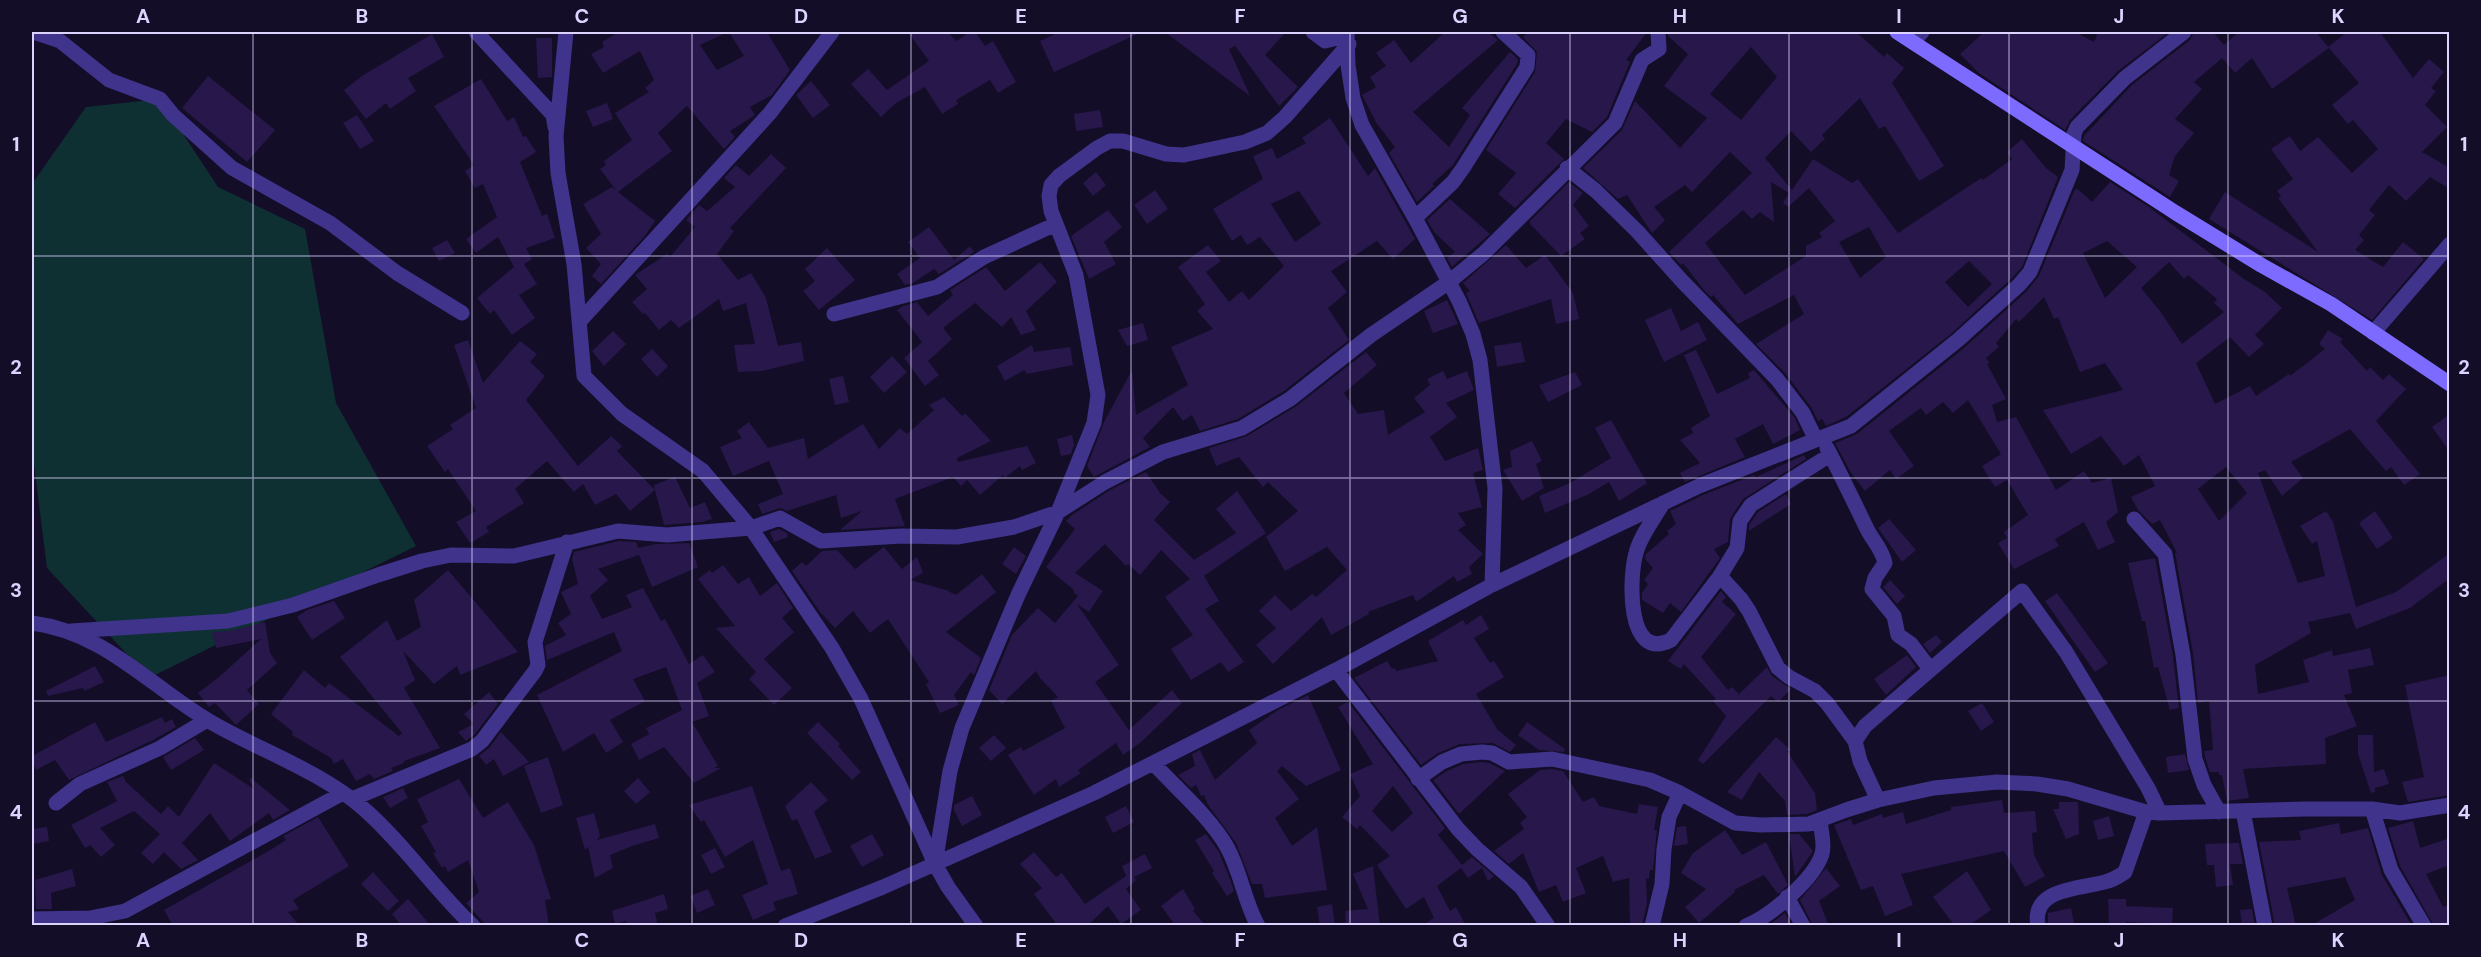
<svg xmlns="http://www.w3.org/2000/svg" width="2481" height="957" font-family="'DM Sans',sans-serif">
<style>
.green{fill:#0f3032}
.building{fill:#27174a;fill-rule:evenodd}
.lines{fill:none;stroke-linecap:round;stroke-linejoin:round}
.street{stroke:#3f338b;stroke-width:15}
.secondary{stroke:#7d6aff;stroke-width:15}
.grid{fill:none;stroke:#ddd3ff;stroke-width:1.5;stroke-opacity:0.55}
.neatline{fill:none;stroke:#ddd3ff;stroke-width:2}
.grid-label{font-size:20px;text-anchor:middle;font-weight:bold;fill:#ddd3ff}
</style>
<rect width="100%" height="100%" fill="#140d28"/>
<path class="green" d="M160 99 218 187 305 229 336 403 416 546 149 678 47 568 32 448V184L86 107Z"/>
<path class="building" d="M619 32H728L700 45 717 70 744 56 729 32H767L790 70 772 95 750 107 755 115 730 131 735 137 724 149 687 106 658 133 672 151 618 192 655 221 644 237 601 284 592 276 601 264 586 248 601 234 583 204 612 187 616 190 600 169 606 165 604 161 632 140 615 113 649 92 645 88 654 80 640 51 603 73 591 54 604 47 602 42Z
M908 32H948L956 41 970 32H975L985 46 993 41 1016 82 998 93 990 80 956 100 958 104 942 114 925 87 896 103 881 117 851 84 868 69 887 90 929 61Z
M1059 32H1142L1054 72 1040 41Z
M1165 32H1286L1265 55 1298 87 1279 106 1235 46 1229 49 1250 96Z
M1445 32H1488L1498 40 1413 112 1449 147 1470 115 1462 108 1510 52 1518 59 1517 64 1453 165 1432 184 1434 186 1417 202 1389 153 1395 147 1377 124 1362 95 1376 87 1370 77 1386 66 1376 53 1394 40 1411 63Z
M1528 32H1647L1626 60 1630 62 1607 117 1592 132 1566 119 1546 143 1564 159 1515 208 1498 194 1516 173 1486 150 1535 72 1537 52 1523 37Z
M1668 32H1856L1884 57 1887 53 1904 68 1892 83 1944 166 1919 181 1885 126 1879 129 1860 98 1822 135 1825 139 1811 152 1791 131 1765 158 1792 190 1813 159 1852 183 1858 179 1898 233 1981 178 1983 180 2012 159 2007 152 2022 139 2046 168 2058 177 2022 267 2012 278 1952 333 1846 417 1826 426 1822 419 1818 421 1811 407 1785 373 1756 344 1804 314 1794 295 1738 324 1713 295 1711 297 1704 290 1683 263 1681 265 1669 252 1752 173 1730 152 1692 192 1685 185 1654 207 1665 220 1652 233 1627 195 1618 199 1583 168 1622 130 1635 101 1680 148 1707 118 1664 86 1688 54 1668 36ZM1751 47 1777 77 1741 120 1710 94ZM1771 182 1789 193 1783 203 1788 207 1809 188 1835 221 1819 233 1822 237 1806 246V256L1745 295 1705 243 1743 210 1752 219 1760 212 1774 222ZM1869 227 1886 257 1860 278 1839 242ZM1969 261 1992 284 1968 307 1945 282Z
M1984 32H2075L2094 42 2098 32H2169L2118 71 2070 120 2065 130 1979 73 1960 54Z
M2194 32H2213L2224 45 2239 32H2316L2329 48 2272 89 2252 58 2235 73 2222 58 2194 82 2202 89 2175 119 2194 133 2175 156 2169 175 2179 181 2170 197 2083 141 2084 136 2132 85 2190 40Z
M2347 32H2380L2413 78 2429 59 2444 72 2431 88 2436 91 2425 105 2447 127 2422 152 2450 168V189L2430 177 2406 201 2389 185 2369 210 2375 215 2359 235 2364 240 2355 250 2383 267 2403 242 2424 259 2372 320 2209 219 2225 192 2318 252 2278 198 2281 196 2277 191 2293 179 2271 149 2290 136 2300 151 2318 137 2352 173 2378 149 2353 120 2348 124 2332 105 2359 83 2328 47Z
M432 34 444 57 408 78 416 91 390 109 386 103 366 119 344 90 362 76Z
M536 38H552V77L538 78Z
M208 76 275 130 247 162 182 108Z
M481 79 507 121 514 117 523 137 526 136 536 152 520 162 542 216 547 214 555 238 526 248 532 259 524 264 537 284 519 295 535 318 512 335 494 310 490 314 477 298 514 267 498 237 476 253 466 239 497 217 483 184 475 188 465 171 474 165 434 106Z
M811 81 830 105 813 118 796 95Z
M607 103 613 119 593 127 586 111Z
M1100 110 1103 127 1076 131 1074 114Z
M357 115 374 141 360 149 343 123Z
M1330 118 1368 176 1375 168 1415 239 1393 259 1377 241 1331 271 1347 292 1328 308 1349 340 1284 391 1238 419 1200 431 1192 415 1183 421 1173 407 1143 438 1150 447 1094 477 1087 466 1104 422 1132 370 1136 415 1188 385 1171 347 1213 329 1197 311 1205 304 1178 267 1208 245 1221 261 1206 272 1229 302 1242 291 1249 300 1284 266 1260 237 1247 245 1241 235 1232 241 1213 209 1263 179 1253 156 1272 148 1277 159 1306 143 1302 138ZM1299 191 1321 224 1295 242 1271 204Z
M771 154 786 168 730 228 734 231 717 254 738 280 751 273 766 298 778 346 801 342 804 361 762 371 738 372 734 345 755 344 746 303 723 311 719 299 679 328 671 320 659 330 645 313 643 314 632 302 647 289 635 275 667 254 670 257 695 227 686 220 699 205 707 211 735 187 724 178 736 165 749 176Z
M1096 172 1106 185 1093 196 1083 183Z
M1569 182 1583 193 1573 205 1589 226 1580 233 1585 239 1561 256 1530 224V221Z
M2110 182 2149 207 2244 279 2265 292 2282 308 2255 335 2264 344 2249 357 2230 337 2196 363 2215 404 2250 386 2256 396 2289 374 2290 376 2325 349 2319 344 2328 330 2343 339 2340 342 2367 371 2370 367 2383 380 2389 374 2406 389 2376 421 2420 474 2404 485 2391 467 2386 471 2350 429 2291 462 2303 478 2282 496 2265 470 2258 473 2298 583 2325 576 2317 541 2312 544 2300 526 2326 511 2333 522 2356 607 2396 592 2450 553V578L2410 608 2356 629 2350 613 2308 622 2311 633 2255 665 2258 694 2309 682 2303 660 2332 650 2333 656 2370 648 2374 665 2348 670 2352 693 2344 695 2357 726 2325 738 2326 764 2243 769 2249 798 2227 801 2222 775H2219V772H2210L2205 757 2204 751 2213 750 2209 701 2198 703 2193 653 2175 553H2177L2160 520 2152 524 2138 510 2131 497 2155 486 2139 455 2124 466 2101 436 2071 454 2043 410 2123 390 2105 363 2080 372 2058 317 2054 319 2044 297 2019 322 2016 319 1996 343 1999 347 1986 358 1990 363 1987 364 2006 399 1992 405 1997 422 2016 417 2056 490 2084 471 2092 483 2111 478 2118 512 2106 522 2115 542 2098 550 2084 522 2055 539 2059 546 2014 569 1998 543 2007 538 2004 532 2028 515 2007 480 1995 487 1982 466 2001 454 1968 400 1953 413 1943 402 1926 415 1921 408 1889 431 1914 466 1896 479 1890 470 1865 491 1851 473 1835 443 1857 434 1964 348 2026 292 2039 276 2075 189 2079 190 2092 202ZM2107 241 2137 267 2105 298 2083 253ZM2169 262 2184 279 2188 275 2217 299 2214 303 2224 312 2182 344 2160 311 2141 288ZM2226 467 2247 493 2219 521 2198 489Z
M1155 190 1168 209 1147 224 1134 205Z
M1450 199 1490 234 1452 267 1447 258 1455 252 1434 232 1427 220Z
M1108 210 1122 227 1104 242 1116 264 1089 279 1071 236Z
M929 227 954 260 970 246 974 252 939 274 934 269 913 283 905 285 897 274 920 258 908 242Z
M447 240 455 253 439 261 432 248Z
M1506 245 1526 268 1545 255 1573 293 1579 319 1556 324 1551 299 1479 323 1466 293 1470 291 1463 283Z
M827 248 855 280 819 310 803 291 815 281 805 269Z
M1040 262 1057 282 1026 311 1036 330 1021 335 1011 317 1002 327 975 303 943 328 952 339 928 361 939 375 925 386 904 358 922 342 897 310 903 306 917 302 928 316 953 295 950 290 986 267 1005 291Z
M1447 300 1458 324 1433 333 1424 311Z
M1671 308 1681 331 1698 322 1707 340 1664 362 1645 320Z
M1143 323 1148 340 1127 346 1118 330Z
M613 331 626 344 604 366 592 351Z
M468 340 483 383 520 341 537 354 530 362 545 376 526 400 578 466 611 436 622 446 617 451 655 490 654 485 675 477 690 508 705 502 712 519 702 522 664 525 655 490 630 511 616 494 595 505 583 484 574 492 547 461 515 489 524 503 486 527 489 532 470 543 456 522 476 511 448 469 445 472 427 446 453 429 450 425 476 408 454 345Z
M1521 342 1525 362 1497 367 1494 346Z
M1032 345 1034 352 1070 347 1073 365 1027 374 1024 370 1005 381 997 366Z
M652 349 668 366 657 377 641 359Z
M1696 350 1717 394 1750 378 1748 373 1754 370 1795 418 1800 430 1773 444 1763 424 1735 439 1745 457 1685 482 1680 473 1700 463 1680 440 1693 433 1691 428 1710 416 1684 355Z
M1366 352 1377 365 1344 393 1358 414 1384 410 1388 435 1425 412 1414 398 1430 385 1427 379 1443 371 1447 379 1467 371 1474 390 1446 403 1457 417 1430 437 1445 461 1478 448 1483 470 1473 473 1482 507 1458 513 1466 525 1458 530 1483 554 1469 567 1472 574 1457 582 1454 576 1416 602 1413 595 1368 612 1369 614 1331 635 1322 617 1273 664 1256 645 1276 628 1259 611 1275 595 1291 611 1312 594 1316 597 1347 570 1327 547 1285 571 1266 537 1298 511 1268 482 1263 487 1239 457 1216 466 1209 448 1247 436 1295 407Z
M892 356 907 372 884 393 870 377Z
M1575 372 1582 385 1548 402 1539 385Z
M843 376 849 402 835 405 829 379Z
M944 397 962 416 965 413 991 441 957 458 958 462 1027 446 1036 463 1022 470 1020 466 1005 478 1003 475 980 495 967 480 961 486 953 477 895 499 905 526 840 530 862 511 841 518 836 495 787 511 780 508 762 514 758 504 783 494 769 461 733 476 720 447 742 438 737 431 749 422 768 448 804 438 808 459 863 424 879 449 900 428 907 434 934 410 929 405Z
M2450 414V452L2432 427Z
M1611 420 1647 483 1619 501 1609 482 1589 494 1545 513 1539 496 1570 483 1611 458 1595 428Z
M1072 435 1074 445 1071 454 1061 456 1057 439Z
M1532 441 1542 461 1536 464 1544 488 1522 501 1503 470 1512 467 1510 451Z
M1804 455 1806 459 1743 499 1730 519 1728 542 1714 549 1720 558 1681 612 1670 603 1663 613 1642 600V593L1648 584 1644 580 1653 568 1645 559 1646 554 1669 534 1667 531 1676 524 1670 511 1703 495 1754 475 1756 477Z
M1146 472 1160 493 1170 502 1154 520 1194 560 1236 533 1216 509 1237 491 1266 533 1204 576 1219 601 1205 609 1244 662 1228 672 1221 662 1191 680 1171 649 1193 635 1165 597 1190 579 1161 550 1140 575 1128 564 1126 566 1105 544 1075 573 1103 591 1089 612 1077 604 1119 665 1095 682 1129 730 1172 690 1182 703 1140 743 1123 755 1116 743 1078 770 1081 773 1059 787 1056 779 1034 795 1008 755 1021 747 1023 751 1065 728 1051 701 1058 697 1040 678 1036 671 1002 704 989 690 1012 635 1038 608 1055 623 1078 596 1073 592 1074 590 1046 567 1075 529 1066 521 1072 515 1110 490Z
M1786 494 1791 504 1749 531V525L1758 512Z
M2375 511 2393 538 2377 549 2359 523Z
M1889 519 1916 550 1902 562 1878 528Z
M779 529 787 533 788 537 774 542 770 532Z
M619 541 636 542 638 548 656 544 689 543 698 567 652 587 639 555 598 569 608 580 590 596 602 619 632 607 626 595 643 588 661 621 665 619 689 664 703 655 715 672 697 683 709 716 692 722 718 766 714 768H721L694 783 664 747 639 760 631 744 649 734 646 728 682 710 666 667 633 679 645 701 610 720 623 742 606 753 594 733 563 752 537 695 622 651 614 632 547 660 545 646 566 635 558 623 571 614 561 592 578 584 572 559 574 552Z
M884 547 902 569 917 557 923 573 910 580 946 590 956 595 982 574 996 592 946 632 981 658 974 675 971 672 954 695 959 705 940 713 926 684 929 682 888 619 870 633 853 611 835 628 820 612 792 571 802 562 806 566 822 551 837 550 855 569Z
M1014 547 1026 556 1016 574 1002 564Z
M2155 558 2173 656 2179 708 2170 710 2158 667 2154 668 2145 621H2142L2128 563Z
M723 565 738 584 749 577 760 596 777 583 793 608 782 618 794 632 764 659 792 688 774 705 749 679 756 672 716 628 735 626 698 579 710 570 712 573Z
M448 570 518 652 460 675 457 666 434 684 403 651 415 680 404 688 440 748 404 761V763L391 768 393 771 374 779 370 774 356 781 343 759 334 764 331 758 292 735 293 732 271 714 304 670 325 688 329 683 399 736 402 733 340 657 387 620 397 641 421 627 414 600Z
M1890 580 1905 596 1897 604 1883 587Z
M1721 591 1726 597 1722 602 1736 614 1701 657 1728 690 1732 687 1739 694 1767 667 1772 676 1791 689 1778 702 1771 696 1703 764 1698 760 1726 716 1713 701 1716 699 1684 664 1681 669 1668 661Z
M2057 593 2108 663 2095 672 2045 601Z
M334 601 345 618 312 640 297 617 307 610Z
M1481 615 1489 629 1474 638 1490 663 1494 661 1504 677 1476 694 1497 729 1516 745 1510 752 1493 743 1460 744 1438 753 1421 765 1354 678 1387 661 1392 669 1395 668 1396 671 1438 661 1428 641 1463 620 1466 625Z
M265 622 270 653 277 663 247 690 259 704 236 725 215 703 209 707 198 693 219 677 261 639 216 648 212 632 230 631Z
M1936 635 1942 642 1930 653 1923 644Z
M1907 655 1916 667 1886 695 1874 679Z
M95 666 104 682 84 691 83 688 48 696 46 691Z
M2450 675V795L2408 802 2402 782 2424 777 2405 685Z
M489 692 498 704 475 734 466 741 458 732 474 724 464 714Z
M1308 695 1341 770 1306 786 1282 766 1277 771 1299 799 1275 818 1292 846 1317 827 1327 890 1265 898 1262 884H1252L1236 843 1208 805 1204 795 1201 796 1196 785 1191 788 1178 775 1195 766 1192 754 1200 750 1215 780 1257 743 1249 730 1278 710Z
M1348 702 1445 828 1438 835 1462 865 1472 857 1494 876 1488 881 1482 868 1468 878 1461 868 1437 886 1450 911 1456 907 1466 926H1421L1434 918 1424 897 1406 909 1377 865 1390 856 1360 825 1357 829 1342 817 1360 796 1350 774 1373 764 1338 707ZM1393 786 1413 813 1392 832 1372 811Z
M1982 703 1994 722 1981 731 1968 711Z
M162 717 165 723 172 719 176 727 155 739 69 780 55 760 36 770 32 761V756L95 722 106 742Z
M818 722 840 744 838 746 861 772 852 780 807 733Z
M1527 722 1565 749 1564 752 1539 750 1518 735Z
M501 732 529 762 503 776 494 759 486 765 479 756 490 747Z
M994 735 1006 748 991 761 979 748Z
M2358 735H2373L2374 772 2384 769 2389 784 2375 788V792L2371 793 2358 754Z
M1776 737 1791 750 1787 751 1815 793 1817 810 1807 814 1787 815 1785 801 1759 772 1742 800 1727 792Z
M195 738 204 750 171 770 163 757Z
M2185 754 2189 770 2168 773 2166 757Z
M548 757 563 805 541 813 524 766Z
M1482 762 1489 763 1505 771 1459 814 1433 780 1447 771 1463 764Z
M214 763 254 789 249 779 251 778 290 810 273 820 269 813 230 841 210 813 182 843 198 860 181 869 164 852 153 864 141 853 160 834 134 811 100 828 115 845 101 857 90 845 85 848 71 825 117 801 107 782 123 776 126 782 161 814 168 806 179 817Z
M1551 769 1563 771 1583 802 1594 797 1599 806 1637 814 1639 804 1658 807 1654 830H1657L1653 870H1650L1649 879 1646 878 1647 903 1642 926H1630L1629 878 1613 882 1603 856 1576 868 1586 893 1563 902 1556 885 1539 892 1523 853 1509 864 1494 851 1524 829 1520 823 1527 817 1508 794 1540 770Z
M638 778 650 792 636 804 624 791Z
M459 779 483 818 508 802 534 845 551 899 545 900 549 926H487L466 903 479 892 468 860 448 872 445 866 442 868 433 853 436 852 421 826 428 822 417 799Z
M811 782 828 800 814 812 832 852 815 859 797 819 792 821 785 806Z
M752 786 781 871 790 868 798 894 773 902 776 910 753 920 742 895 768 884 753 840 725 857 704 820 701 822 689 805Z
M403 788 408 798 390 808 383 797Z
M972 796 982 815 962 826 954 810V805Z
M2002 800 2004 813 2035 811 2037 832 2032 833 2034 855 2045 876 2025 887 2004 851 1901 874 1913 905 1885 916 1873 886 1861 890 1834 825 1851 819 1853 825 1882 814 1883 818 1903 812 1906 824 1951 810V807Z
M2059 802H2078L2079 834 2066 839 2053 809H2059Z
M1126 806 1134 822 1113 833 1105 817Z
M594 813 600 836 597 840 655 824 659 838 632 846 610 855 613 868 595 878 588 847 585 850 576 818Z
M2109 816 2114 836 2098 840 2093 821Z
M318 817 349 866 293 900 299 909 288 912 300 926H173L164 910 272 849 286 840 283 836Z
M2413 821 2420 848 2450 838V865L2426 874 2443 907 2450 904V926H2434L2400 866 2388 828Z
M2339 823 2341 834 2368 828 2382 875 2412 926H2310L2355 900 2345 877 2287 888 2296 926H2275L2259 842 2301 840 2299 831Z
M1686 826 1688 844 1674 846 1677 827Z
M47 827 49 841 32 844V829Z
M1725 830 1742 855 1766 842 1788 885 1778 894 1764 875 1734 890 1735 892 1699 923 1685 907 1706 889 1681 873 1693 853Z
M872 834 884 855 862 867 850 846Z
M1206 834 1219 852 1230 879 1234 891 1227 896 1212 873 1214 871 1195 840Z
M1789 834H1799L1813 851 1795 877Z
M2234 843H2239L2243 864H2230L2233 885 2216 887 2214 865H2207L2205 844Z
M715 848 725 867 711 874 701 855Z
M1034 852 1056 877 1062 873 1085 904 1126 876 1122 866 1145 854 1152 868 1134 877 1136 880 1126 889 1141 910 1121 924 1108 906 1087 926H1058L1034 894 1042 888 1020 864Z
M1373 866 1380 926H1346L1345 911 1368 909 1353 874Z
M1826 868 1840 886 1819 901 1829 926H1813L1800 900Z
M72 869 76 886 51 893 52 909H36L35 880Z
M1967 871 1991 910 1968 926H1955L1933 897Z
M373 872 399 901 388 911 361 884Z
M708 889 715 905 697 913 690 896Z
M1183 889 1195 909 1193 911 1206 926H1176L1161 906Z
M664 894 668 909 655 913 658 926H628L626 921 615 924 612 911Z
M408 899 431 926H402L392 914Z
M2108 899H2126V906L2173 908 2172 924 2126 922V925H2109Z
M1332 904 1335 926H1320L1317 907Z
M2071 908 2074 923 2048 926V913Z
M2252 909 2255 926H2242L2240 910Z
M1785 913 1792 926H1767L1773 922Z"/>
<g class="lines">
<path class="street" d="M33 32 60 41 109 80 160 99 173 115 232 168 330 223 397 273 462 313
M476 32 553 115 555 127
M566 32 556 136 558 173 574 264 584 376 622 414 703 471 751 528 832 648 861 699 935 864 948 887 976 926
M1313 32 1325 41 1346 36
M1347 32 1348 65 1353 98 1362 125 1415 218 1459 301 1473 334 1480 360 1495 488 1492 585
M1913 42 1922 32
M1567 168 1596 191 1637 231 1682 281 1777 379 1803 413 1816 440
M1415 218 1453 182 1463 168 1527 67 1528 55 1503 32
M834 314 937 287 984 257 1056 224
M580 321 770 113 832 32
M2373 333 2450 244
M1827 448C1841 475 1854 502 1867 529 1873 541 1882 549 1885 563L1875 578 1872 589 1894 616 1898 635 1911 644 1930 669
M1663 503C1654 519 1640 536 1636 553 1629 577 1626 663 1671 640L1720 576 1737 548 1740 521 1751 505 1830 455
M2134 519 2165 554 2183 655 2195 759 2204 785 2219 812
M1720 576 1741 599 1749 611 1778 668 1789 677 1815 691 1827 703 1855 741
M32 623C104 632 150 686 209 721 260 751 319 770 364 809 404 844 434 889 473 926
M71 631 228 621 293 605 378 575 422 561 451 555 514 556 618 531 667 535 751 528 780 518 821 541 901 536 957 537 1014 527 1058 512 1105 482 1163 452 1242 428 1290 399 1371 335 1449 282 1483 254 1615 123 1642 60 1659 49 1658 32
M1336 670 1458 829 1477 849 1521 887 1548 926
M1153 763C1176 788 1210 817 1227 847 1241 872 1244 901 1258 926
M1418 779 1442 762 1461 754 1482 752 1492 753 1509 762 1552 759 1650 780 1680 793 1735 823 1761 825 1809 824 1846 810 1878 800 1934 788 1997 782 2037 784 2068 789 2146 812 2160 813 2305 809H2372L2400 813 2450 805
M352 799 472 749 482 741 535 671 538 665 535 642 567 542
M1878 800 1860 761 1855 741 1865 726 2022 591 2066 652 2148 788 2160 813
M56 803 80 784 160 748 207 720
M2372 809 2391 870 2424 926
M2243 811 2265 926
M935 864 950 771 962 728 1018 595 1058 512 1094 423 1098 395 1076 275 1051 211 1049 196 1051 185 1059 176 1097 148 1110 141H1123L1166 154 1184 155 1245 142 1267 133 1285 117 1349 44
M1787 897 1803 926
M32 919 90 918 125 911 343 793
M785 926 883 887 1094 793 1336 670 1492 585 1699 486 1851 426 1958 340 2019 285 2030 272 2072 170 2074 134 2077 127 2125 78 2184 32
M1652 926 1662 884 1664 849 1669 817 1680 793
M1746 926C1771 916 1814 879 1822 854 1825 844 1821 831 1820 821
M2038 926C2030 886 2085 889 2108 881 2115 879 2119 876 2125 872L2146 812"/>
<path class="secondary" d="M1897 32 2176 213 2261 265 2331 304 2450 384"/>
</g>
<path class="grid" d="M253 32V926M472 32V926M692 32V926M911 32V926M1131 32V926M1350 32V926M1570 32V926M1789 32V926M2009 32V926M2228 32V926M32 256H2450M32 478H2450M32 701H2450"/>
<rect width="2481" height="957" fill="none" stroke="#140d28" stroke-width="66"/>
<rect x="33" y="33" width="2415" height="891" class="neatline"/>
<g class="grid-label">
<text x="143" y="23">A</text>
<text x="362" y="23">B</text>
<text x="582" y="23">C</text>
<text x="801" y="23">D</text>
<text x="1021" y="23">E</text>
<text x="1240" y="23">F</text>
<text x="1460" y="23">G</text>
<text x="1680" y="23">H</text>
<text x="1899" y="23">I</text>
<text x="2119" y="23">J</text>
<text x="2338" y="23">K</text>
<text x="16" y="151">1</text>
<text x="2464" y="151">1</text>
<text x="16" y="374">2</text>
<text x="2464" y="374">2</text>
<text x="16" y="597">3</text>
<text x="2464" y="597">3</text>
<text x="16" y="819">4</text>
<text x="2464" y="819">4</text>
<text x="143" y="947">A</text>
<text x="362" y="947">B</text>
<text x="582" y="947">C</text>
<text x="801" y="947">D</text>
<text x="1021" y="947">E</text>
<text x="1240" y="947">F</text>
<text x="1460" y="947">G</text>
<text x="1680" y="947">H</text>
<text x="1899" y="947">I</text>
<text x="2119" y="947">J</text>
<text x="2338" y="947">K</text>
</g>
</svg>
